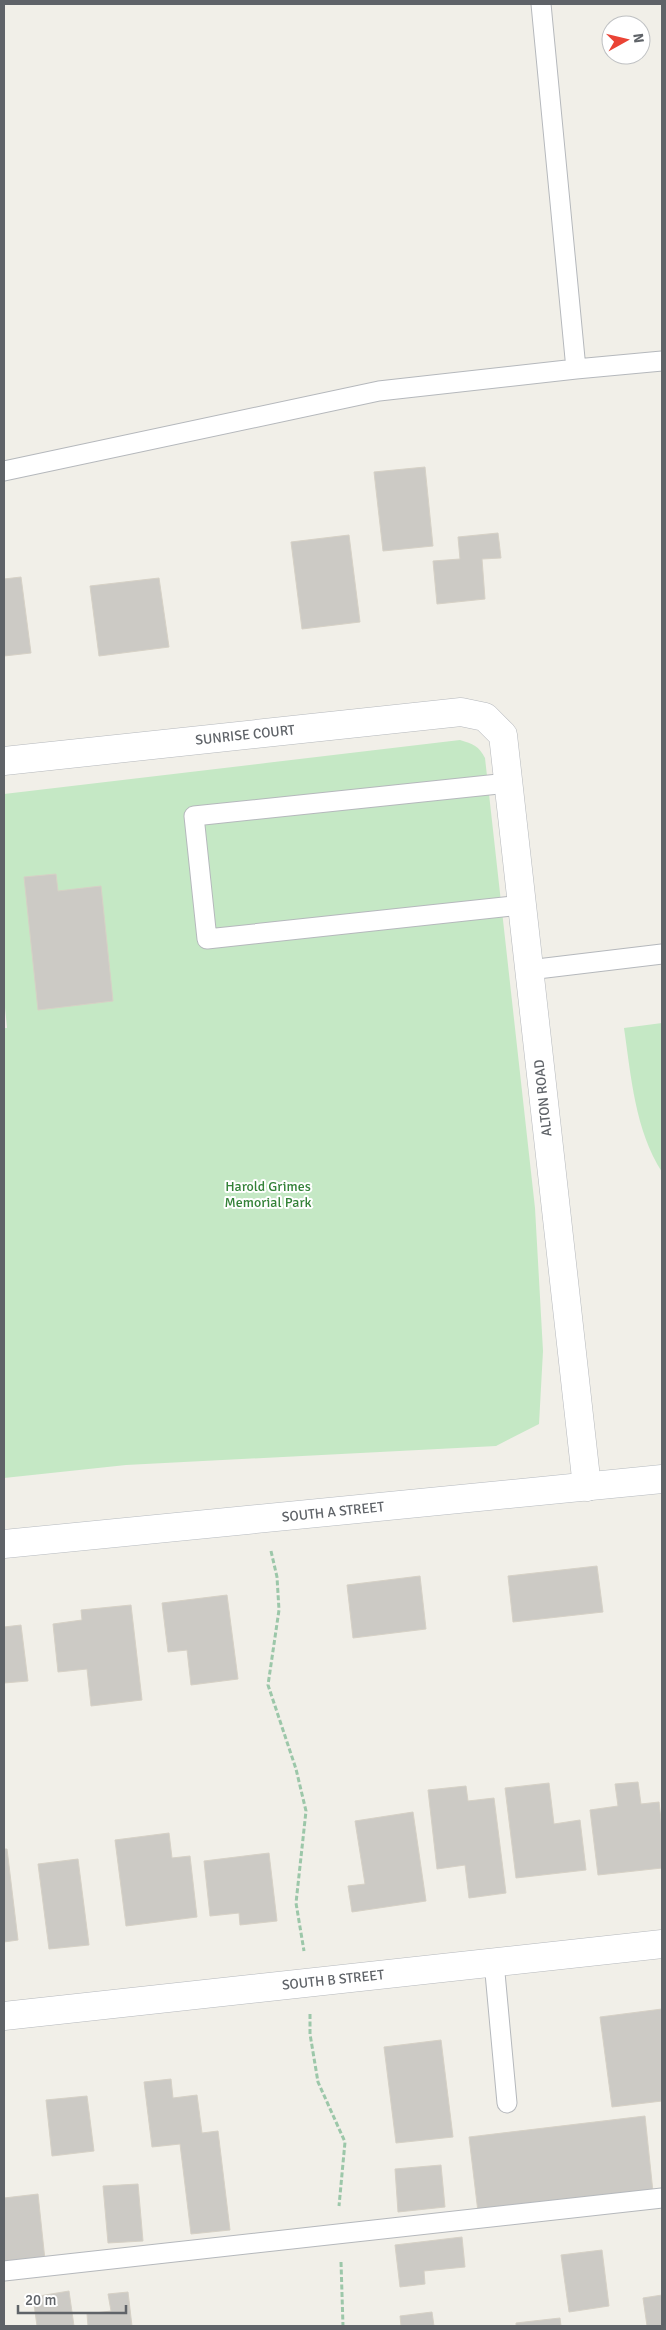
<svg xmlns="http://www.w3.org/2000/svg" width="666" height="2330" font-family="Signika,sans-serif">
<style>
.green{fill:#c5e8c5}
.building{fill:#cccac5;stroke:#d6d1c6}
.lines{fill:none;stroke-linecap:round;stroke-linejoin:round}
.lane-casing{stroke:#b5b8bc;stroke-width:21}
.street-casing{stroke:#b5b8bc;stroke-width:29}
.secondary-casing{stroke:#b6babf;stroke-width:29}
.path{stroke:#9cc7a9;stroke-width:3;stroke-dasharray:5 2.5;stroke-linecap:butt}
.lane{stroke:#fff;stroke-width:19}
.street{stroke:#fff;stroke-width:28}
.secondary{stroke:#fff;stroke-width:28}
.labels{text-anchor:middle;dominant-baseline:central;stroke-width:4;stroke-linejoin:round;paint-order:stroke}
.street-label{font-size:14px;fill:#5f6368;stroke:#fff}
.park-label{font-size:14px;fill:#348238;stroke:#fff}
</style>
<rect width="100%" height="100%" fill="#f1efe8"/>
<path class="green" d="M460 740C473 744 479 746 485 758L535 1208 543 1351 539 1424 496 1446 126 1465 4 1478V1028H7L4 998V794Z
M662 1023V1172C635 1130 631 1076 624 1028Z"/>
<path class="building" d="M425 467 433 546 383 551 374 472Z
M498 533 501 558 482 559 485 599 437 604 433 561 460 559 458 537Z
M349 535 360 622 302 629 291 542Z
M21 577 31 653 4 656V579Z
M159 578 169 647 99 656 90 586Z
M56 874 58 891 101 886 113 1001 38 1010 24 877Z
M597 1566 603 1612 513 1622 508 1576Z
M420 1576 426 1629 353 1638 347 1585Z
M227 1595 238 1679 191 1685 187 1650 168 1652 162 1603Z
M131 1605 142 1700 91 1706 87 1669 58 1672 53 1624 82 1620 81 1610Z
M21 1625 28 1681 4 1683V1627Z
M638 1782 641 1804 659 1802 662 1828V1868L598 1875 590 1810 618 1806 615 1784Z
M549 1783 554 1824 580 1820 586 1870 516 1878 505 1788Z
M466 1786 468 1801 494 1798 506 1893 469 1898 465 1865 437 1869 428 1790Z
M413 1812 426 1901 352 1912 348 1886 365 1884 355 1821Z
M169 1833 172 1858 190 1856 197 1917 126 1926 115 1840Z
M4 1849H7L18 1940 4 1942Z
M269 1853 277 1921 240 1925 239 1913 210 1916 204 1861Z
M78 1859 89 1945 49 1949 38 1864Z
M662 2009V2101L612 2107 600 2017Z
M441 2040 453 2137 396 2143 384 2047Z
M171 2079 173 2098 197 2095 202 2133 218 2131 230 2230 191 2234 180 2144 152 2147 144 2082Z
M87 2096 94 2151 52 2156 46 2100Z
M645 2116 653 2192 478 2212 469 2137Z
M441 2165 445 2207 398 2212 395 2169Z
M138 2184 143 2241 108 2243 103 2186Z
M38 2194 45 2260 4 2265V2198Z
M462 2237 465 2267 424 2271 425 2284 400 2287 395 2245Z
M602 2250 609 2306 569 2312 561 2255Z
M69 2291 74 2326H37L33 2297Z
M128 2292 132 2326H88L87 2314 111 2311 108 2294Z
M662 2295V2326H647L643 2298Z
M432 2312 434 2326H401L400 2316Z
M560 2318 561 2326H516V2323Z"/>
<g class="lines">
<defs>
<path id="lane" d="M541 4 576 369 662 361
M4 471 379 391 576 369
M508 783 194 816 207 939 522 905
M529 970 662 954
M494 1962 507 2103
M4 2271 662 2198"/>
<path id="street" d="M4 761 461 712 485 717 503 735 587 1487
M4 2016 662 1944"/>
<path id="secondary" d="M4 1544 662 1479"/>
</defs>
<use href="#lane" class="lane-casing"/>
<use href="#street" class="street-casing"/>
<use href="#secondary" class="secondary-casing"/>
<path class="path" d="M271 1551 277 1577 279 1610 268 1685 296 1769 306 1811 296 1903 304 1951
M310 2014V2034L318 2082 345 2142 339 2206
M341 2262 343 2326"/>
<use href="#lane" class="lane"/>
<use href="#street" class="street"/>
<use href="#secondary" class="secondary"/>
</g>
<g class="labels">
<g class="street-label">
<text transform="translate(245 735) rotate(-6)">SUNRISE COURT</text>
<text transform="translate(543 1098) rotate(-96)">ALTON ROAD</text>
<text transform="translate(333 1512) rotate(-6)">SOUTH A STREET</text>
<text transform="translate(333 1980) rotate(-6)">SOUTH B STREET</text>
</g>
<g class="park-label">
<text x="268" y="1186">Harold Grimes<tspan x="268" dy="16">Memorial Park</tspan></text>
</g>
</g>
<rect width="666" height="2330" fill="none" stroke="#5f6368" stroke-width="10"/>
<g transform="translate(626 40) rotate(82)"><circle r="24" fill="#ffffff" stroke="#bfc1c3"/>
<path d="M0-4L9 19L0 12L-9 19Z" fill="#ea4335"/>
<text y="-8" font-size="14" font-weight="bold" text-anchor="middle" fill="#5f6368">N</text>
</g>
<path d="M18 2305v8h108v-8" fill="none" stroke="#5f6368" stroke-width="2.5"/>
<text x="25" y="2305" font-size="15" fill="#5f6368" stroke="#ffffff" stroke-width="4" paint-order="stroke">20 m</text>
</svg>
